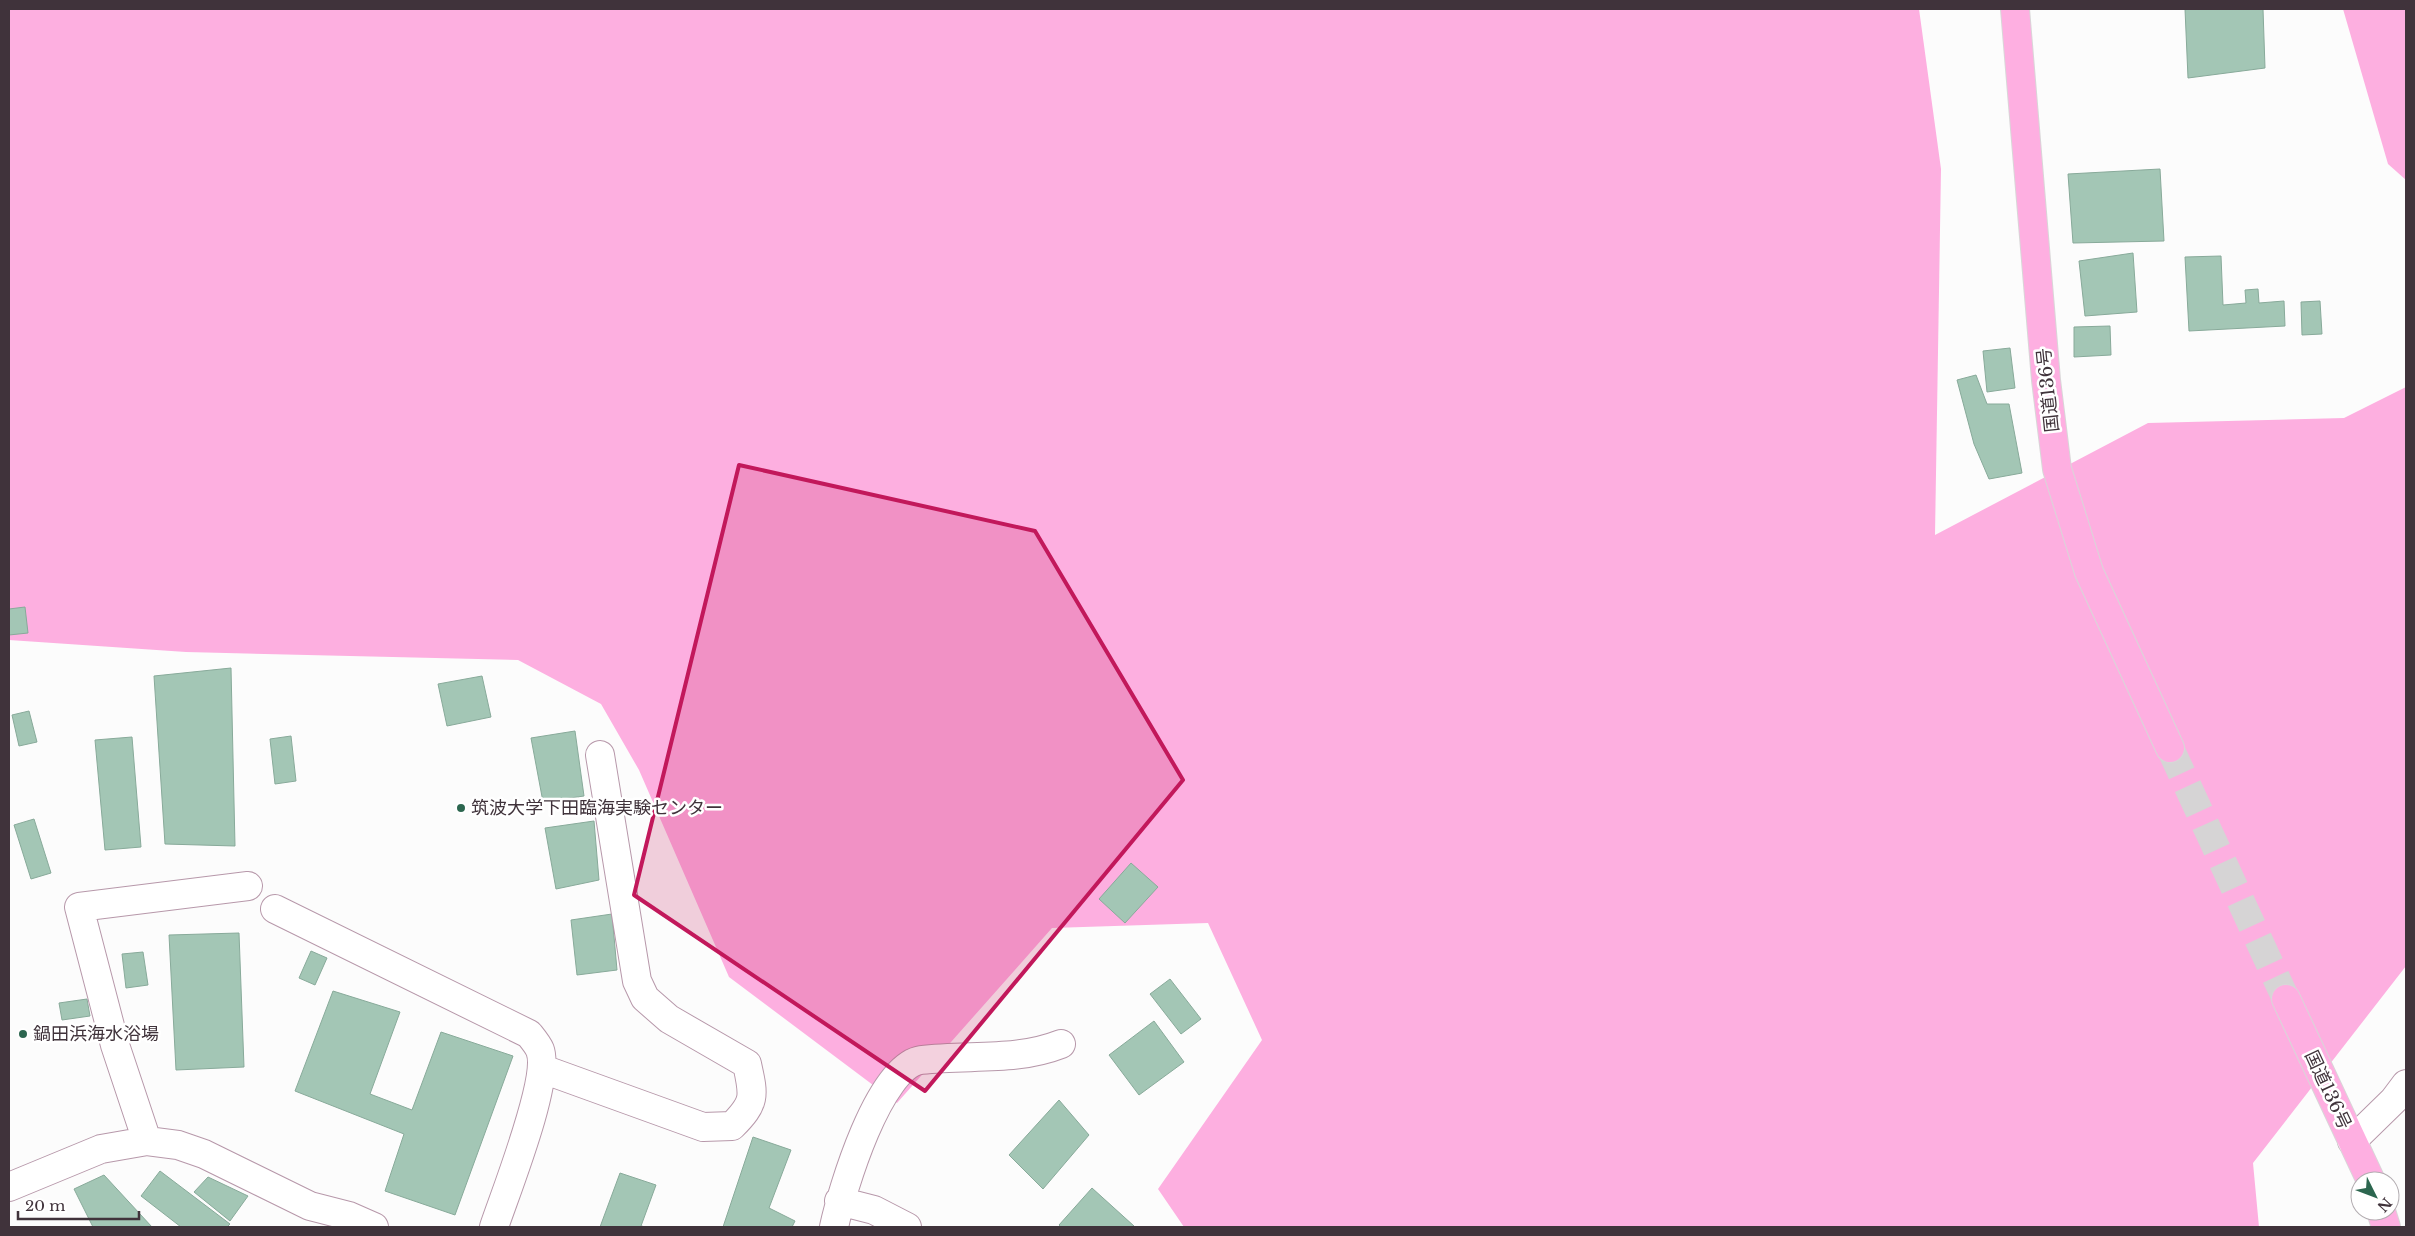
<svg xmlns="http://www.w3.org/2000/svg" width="2415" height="1236" font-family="'Libre Baskerville','Noto Sans JP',serif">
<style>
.forest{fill:#fdafe0}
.building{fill:#a3c6b5;stroke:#88aa9a}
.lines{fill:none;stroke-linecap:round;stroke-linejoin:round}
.highway-tunnel{stroke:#d6d4d5;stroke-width:28;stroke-dasharray:28 14;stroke-linecap:butt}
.street-casing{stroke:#b798aa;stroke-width:30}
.highway-casing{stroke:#d9d6d8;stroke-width:30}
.street{stroke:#fff;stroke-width:28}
.highway{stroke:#feafe1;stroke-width:28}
.marked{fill:#c2185b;fill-opacity:0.2;stroke:#c2185b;stroke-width:4;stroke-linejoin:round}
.poi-dot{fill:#2c664f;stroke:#fff;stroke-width:2}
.labels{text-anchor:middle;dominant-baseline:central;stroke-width:5;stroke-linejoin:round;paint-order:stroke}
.street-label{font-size:18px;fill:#40333b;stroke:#fff}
.poi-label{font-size:18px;fill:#40333b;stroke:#fff;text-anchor:start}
</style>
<rect width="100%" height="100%" fill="#fcfcfc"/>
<path class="forest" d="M9 9H1919L1941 169 1935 535 2148 423 2344 418 2406 387V966L2253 1163 2259 1227H1184L1158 1189 1262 1040 1208 923 1052 928 897 1103 729 977 639 770 601 704 518 660 186 652 9 640Z
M2343 9H2406V180L2388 164Z"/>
<path class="building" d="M2185 9H2263L2265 68 2188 78Z
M2160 169 2164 241 2073 243 2068 174Z
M2133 253 2137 312 2085 316 2079 261Z
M2221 256 2223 305 2246 303 2245 290 2258 289 2259 303 2284 301 2285 326 2189 331 2185 257Z
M2320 301 2322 334 2302 335 2301 302Z
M2110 326 2111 355 2074 357V327Z
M2010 348 2015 388 1987 392 1983 351Z
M1976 375 1987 404H2009L2022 473 1989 479 1974 444 1957 380Z
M25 607 28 633 9 635V609Z
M231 668 235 846 165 844 154 676Z
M482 676 491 717 447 726 438 684Z
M29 711 37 742 19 746 12 715Z
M575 731 584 796 543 802 531 738Z
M291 736 296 781 275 784 270 739Z
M132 737 141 847 105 850 95 740Z
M34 819 51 873 31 879 14 825Z
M594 821 599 880 556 889 545 828Z
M1131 863 1158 887 1125 923 1099 899Z
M612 914 617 970 577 975 571 920Z
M239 933 244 1067 176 1070 169 935Z
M311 951 327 958 315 985 299 978Z
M143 952 148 985 126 988 122 954Z
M1170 979 1201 1019 1181 1034 1150 994Z
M333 991 400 1012 370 1094 412 1110 441 1032 513 1056 455 1215 385 1191 404 1134 295 1091Z
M87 999 90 1016 62 1020 59 1003Z
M1154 1021 1184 1062 1139 1095 1109 1055Z
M1059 1100 1089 1135 1043 1189 1009 1155Z
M753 1137 791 1150 769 1208 795 1221 792 1227H723Z
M160 1171 230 1224 227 1227H181L141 1196Z
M620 1173 656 1185 641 1226 646 1227H600Z
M104 1175 152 1227H93L74 1189Z
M208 1177 248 1196 230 1221 194 1192Z
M1092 1188 1134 1226 1132 1227H1061L1059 1225Z"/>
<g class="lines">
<path class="highway-tunnel" d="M2170 748 2286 999"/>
<defs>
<path id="street" d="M275 909 529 1034C533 1039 538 1045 540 1050 551 1079 505 1194 494 1227
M542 1072H551L703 1127 732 1126C756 1102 754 1096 747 1064L669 1019 645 998 637 981 600 755
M147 1141 115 1045 79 907 248 886
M2352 1141 2394 1100 2406 1084
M9 1187 101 1149 147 1141 178 1145 204 1154 310 1206 349 1216 374 1227
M839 1201 874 1210 907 1227
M834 1227C842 1190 879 1066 921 1060 969 1054 1015 1062 1061 1044"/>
<path id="highway" d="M2015 9 2046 380 2057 469 2089 572 2170 748
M2286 999 2371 1181
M2381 1211 2386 1227"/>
</defs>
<use href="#street" class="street-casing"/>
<use href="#highway" class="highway-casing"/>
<use href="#street" class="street"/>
<use href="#highway" class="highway"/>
</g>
<path class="marked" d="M739 465 1035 531 1183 780 925 1091 634 895Z"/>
<g class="poi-dot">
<circle cx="461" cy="808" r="5"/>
<circle cx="23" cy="1034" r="5"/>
</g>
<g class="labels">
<g class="street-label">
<text transform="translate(2048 390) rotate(-96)">国道136号</text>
<text transform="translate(2328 1090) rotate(65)">国道136号</text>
</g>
<g class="poi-label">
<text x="471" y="808">筑波大学下田臨海実験センター</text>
<text x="33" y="1034">鍋田浜海水浴場</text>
</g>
</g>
<rect width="2415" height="1236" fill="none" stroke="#40333b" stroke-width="20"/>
<g transform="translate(2375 1196) rotate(132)"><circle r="24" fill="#ffffff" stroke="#b3adb1"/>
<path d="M0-4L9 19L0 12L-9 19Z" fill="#2c664f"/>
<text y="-8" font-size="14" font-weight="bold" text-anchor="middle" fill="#40333b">N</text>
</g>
<path d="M18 1211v8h121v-8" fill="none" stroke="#40333b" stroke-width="2.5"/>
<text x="25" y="1211" font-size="15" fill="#40333b" stroke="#ffffff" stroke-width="4" paint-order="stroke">20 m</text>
</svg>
